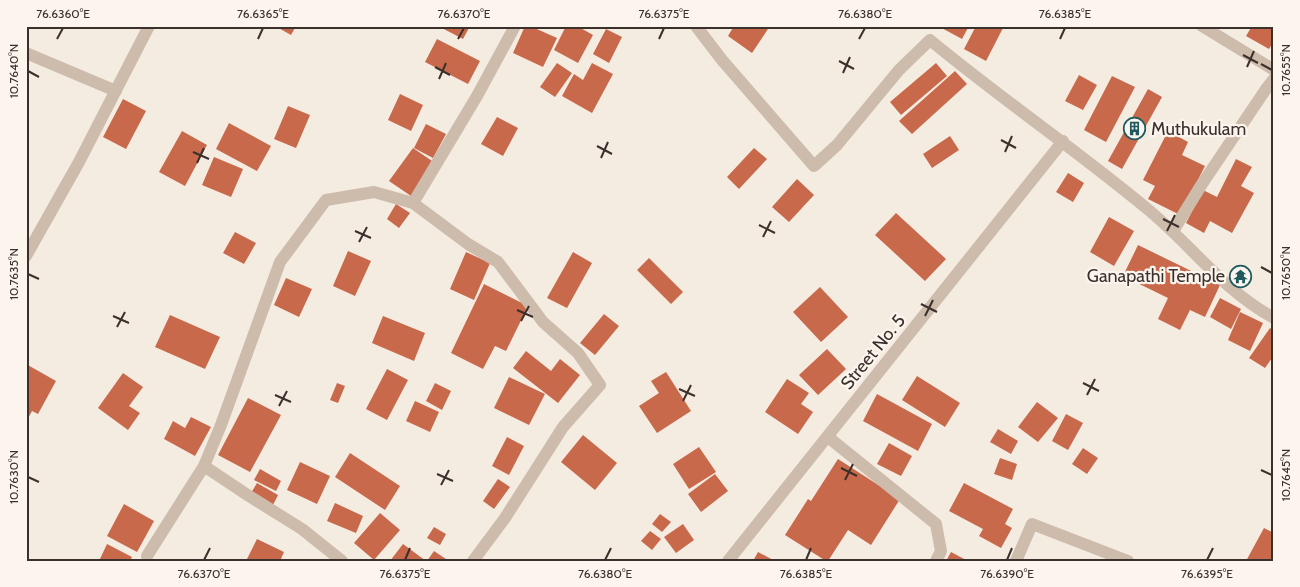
<svg xmlns="http://www.w3.org/2000/svg" width="1300" height="587" font-family="Cabin,sans-serif">
<style>
.building{fill:#c8694b}
.lines{fill:none;stroke-linecap:round;stroke-linejoin:round}
.street{stroke:#cdbbac;stroke-width:12}
.ticks{fill:none;stroke:#3b302b;stroke-width:2}
.labels{text-anchor:middle;dominant-baseline:central;stroke-width:4.5;stroke-linejoin:round;paint-order:stroke}
.poi-label{font-size:18px;fill:#3b302b;stroke:#fbf5ee;text-anchor:start}
.street-label{font-size:18px;fill:#3b302b;stroke:#fbf5ee}
.neatline{fill:none;stroke:#3b302b;stroke-width:2}
.ticks-label{font-size:12px;text-anchor:middle;fill:#3b302b}
</style>
<rect width="100%" height="100%" fill="#f4ebe1"/>
<path class="building" d="M275 26H296L291 35Z
M438 26H470L463 39Z
M525 26H530L557 38 543 67 513 53Z
M566 26H577L593 35 578 63 554 50Z
M734 26H770L752 53 728 36Z
M938 26H969L962 39Z
M976 26H1004L986 61 964 49Z
M1252 26H1274V41L1269 49 1246 36Z
M606 29 622 37 609 63 593 54Z
M437 39 480 61 468 84 425 62Z
M557 63 572 73 555 97 540 87Z
M592 63 613 74 592 113 562 96 574 74 583 80Z
M936 63 947 76 901 115 890 102Z
M955 71 967 84 912 134 899 121Z
M1079 75 1097 85 1083 110 1065 101Z
M1112 76 1135 87 1106 142 1084 130Z
M1148 89 1162 97 1122 169 1108 161Z
M400 94 423 105 411 131 388 120Z
M123 99 146 111 126 149 103 137Z
M288 106 310 115 296 148 274 139Z
M497 117 518 128 503 156 481 144Z
M229 123 271 146 257 171 216 149Z
M426 124 446 134 433 158 414 148Z
M182 131 207 145 185 186 159 172Z
M1168 131 1188 142 1182 155 1205 166 1180 215 1148 199 1155 186 1143 180Z
M950 136 959 150 932 168 923 154Z
M413 148 435 163 411 196 389 181Z
M754 148 767 159 739 189 727 177Z
M214 157 243 169 231 197 202 185Z
M1236 159 1252 167 1241 186 1254 193 1232 233 1210 221 1204 233 1186 223 1203 190 1217 197Z
M1068 173 1084 183 1073 202 1056 192Z
M797 179 814 195 789 222 772 207Z
M396 204 410 213 399 228 387 219Z
M896 213 946 259 925 281 875 235Z
M1109 217 1134 231 1114 266 1090 252Z
M235 232 256 243 244 264 223 253Z
M1138 245 1220 285 1205 317 1190 310 1180 330 1158 319 1168 298 1123 276Z
M348 251 371 261 355 296 333 286Z
M466 252 490 263 474 300 450 289Z
M573 252 592 263 567 308 547 298Z
M649 258 683 292 671 304 637 270Z
M286 278 312 289 299 317 274 305Z
M484 284 528 306 506 351 495 346 483 369 451 353Z
M820 287 848 317 821 342 793 312Z
M1220 298 1241 309 1231 329 1210 317Z
M1240 312 1263 323 1250 351 1228 340Z
M604 314 619 326 595 355 580 343Z
M170 315 220 337 205 369 155 347Z
M383 316 425 333 414 361 372 343Z
M1270 328 1274 331V355L1265 368 1249 358Z
M827 349 846 369 818 395 799 375Z
M526 351 551 371 560 359 580 375 558 403 513 368Z
M26 364 56 381 38 414 32 411 26 422Z
M387 369 408 380 387 420 366 409Z
M666 372 691 411 657 433 639 406 659 393 651 381Z
M123 373 143 387 129 406 140 413 128 430 98 408Z
M917 376 960 403 945 427 902 400Z
M509 377 545 394 529 425 494 408Z
M787 379 809 393 801 404 813 412 798 434 765 412Z
M337 383 345 386 338 403 330 400Z
M435 383 451 391 442 410 426 401Z
M877 394 932 424 918 451 863 421Z
M248 398 281 415 250 472 218 455Z
M415 401 439 412 430 432 406 421Z
M1037 402 1058 418 1038 442 1018 427Z
M1066 414 1083 423 1068 450 1052 441Z
M191 417 211 427 195 456 164 439 173 421 185 428Z
M998 429 1018 441 1011 454 990 442Z
M583 435 617 463 595 490 561 462Z
M507 437 524 446 509 475 492 466Z
M889 443 912 456 901 476 877 464Z
M699 447 716 472 689 489 673 464Z
M1083 448 1098 458 1087 474 1072 464Z
M350 453 400 486 385 510 335 477Z
M1000 458 1017 464 1012 480 994 474Z
M838 459 900 499 871 545 848 530 828 561H826L785 535 808 499 811 501Z
M300 462 330 476 317 504 287 490Z
M260 469 281 481 276 491 254 480Z
M715 474 728 491 701 512 688 494Z
M498 479 510 487 494 509 483 501Z
M257 483 278 495 273 505 251 493Z
M964 483 1013 509 1005 524 1012 528 1001 548 979 536 983 529 949 511Z
M335 503 363 516 356 533 327 521Z
M124 504 154 521 137 552 107 536Z
M380 513 400 530 374 560 354 543Z
M660 514 671 522 662 532 652 524Z
M683 524 694 540 676 553 664 537Z
M434 527 446 534 440 545 427 538Z
M1264 528 1274 533V561H1246Z
M650 531 661 539 652 550 641 541Z
M257 539 284 552 280 561H246Z
M107 544 132 557 130 561H99Z
M403 544 426 561H390Z
M434 551 449 561H427Z
M758 552 775 561H753Z
M951 552 968 561H946Z"/>
<g class="lines">
<path class="street" d="M696 26 722 60 814 166 837 145 899 70 930 40C1000 98 1075 149 1145 207 1191 244 1221 289 1274 318
M1202 26 1274 70
M26 53 116 91
M413 203 477 96 515 26
M1173 231 1202 184 1266 89 1274 79
M26 256 79 162 149 26
M828 437 936 524 941 551 936 561
M147 556 204 466
M342 561 302 529 249 496 204 466 221 425 280 262 326 200 374 192 413 203 468 244 498 262 543 322 578 353 600 385 563 427 505 518 473 561
M728 561 1063 141
M1016 561 1032 524 1128 561"/>
</g>
<path class="ticks" d="M57 39 63 28M258 39 263 28M458 39 464 28M659 39 664 28M859 39 865 28M1060 39 1065 28M1243 55 1258 63M839 61 854 69M1261 64 1272 70M435 67 450 75M1247 67 1254 51M28 71 39 77M843 73 850 57M439 79 446 63M1001 140 1016 148M597 146 612 154M193 152 209 159M1005 152 1012 136M601 158 608 142M197 163 204 148M1163 219 1179 227M759 225 775 233M355 231 371 238M1167 231 1175 215M763 237 771 221M359 242 367 227M1261 267 1272 273M28 274 39 279M921 304 937 312M517 310 533 317M113 316 129 323M925 316 933 300M521 321 529 306M117 327 125 312M1083 383 1099 391M679 389 695 396M275 395 291 402M1087 395 1095 379M683 401 691 385M279 406 287 391M841 468 857 476M1261 470 1272 475M437 474 453 481M28 477 39 482M845 480 853 464M441 485 449 470M204 560 210 548M405 560 410 548M605 560 611 548M806 560 811 548M1007 560 1012 548M1207 560 1213 548"/>
<defs>
<symbol id="building-ring" viewBox="-11 -11 22 22"><circle r="9.5" fill="#fbf5ee" stroke="#1f5a5e" stroke-width="1.5"/><path d="M-4-6H4V6H1V3H-1V6H-4ZM-2.5-4.3h1.7v1.8h-1.7ZM.8-4.3h1.7v1.8H.8ZM-2.5-1h1.7V.8h-1.7ZM.8-1h1.7V.8H.8Z" fill="#1f5a5e"/></symbol>
<symbol id="temple-ring" viewBox="-11 -11 22 22"><circle r="9.5" fill="#fbf5ee" stroke="#1f5a5e" stroke-width="1.5"/><path d="M0-6L5-2H3V0L6.5 2.5H4V6H1.5V3h-3V6H-4V2.5H-6.5L-3 0V-2H-5Z" fill="#1f5a5e"/></symbol>
</defs>
<g fill-rule="evenodd">
<use href="#building-ring" x="1122" y="116" width="25" height="25"/>
<use href="#temple-ring" x="1228" y="264" width="25" height="25"/>
</g>
<g class="labels">
<g class="poi-label">
<text x="1151" y="129">Muthukulam</text>
<text x="1225" y="276" text-anchor="end">Ganapathi Temple</text>
</g>
<g class="street-label">
<text transform="translate(873 352) rotate(-51)">Street No. 5</text>
</g>
</g>
<rect width="1300" height="587" fill="none" stroke="#fbf5ee" stroke-width="55"/>
<rect x="28" y="28" width="1244" height="532" class="neatline"/>
<g class="ticks-label">
<text x="63" y="18">76.6360°E</text>
<text x="263" y="18">76.6365°E</text>
<text x="464" y="18">76.6370°E</text>
<text x="664" y="18">76.6375°E</text>
<text x="865" y="18">76.6380°E</text>
<text x="1065" y="18">76.6385°E</text>
<text transform="translate(1286 70) rotate(-90)" y="4">10.7655°N</text>
<text transform="translate(14 71) rotate(-90)" y="4">10.7640°N</text>
<text transform="translate(1286 273) rotate(-90)" y="4">10.7650°N</text>
<text transform="translate(14 274) rotate(-90)" y="4">10.7635°N</text>
<text transform="translate(1286 475) rotate(-90)" y="4">10.7645°N</text>
<text transform="translate(14 477) rotate(-90)" y="4">10.7630°N</text>
<text x="204" y="578">76.6370°E</text>
<text x="405" y="578">76.6375°E</text>
<text x="605" y="578">76.6380°E</text>
<text x="806" y="578">76.6385°E</text>
<text x="1007" y="578">76.6390°E</text>
<text x="1207" y="578">76.6395°E</text>
</g>
</svg>
